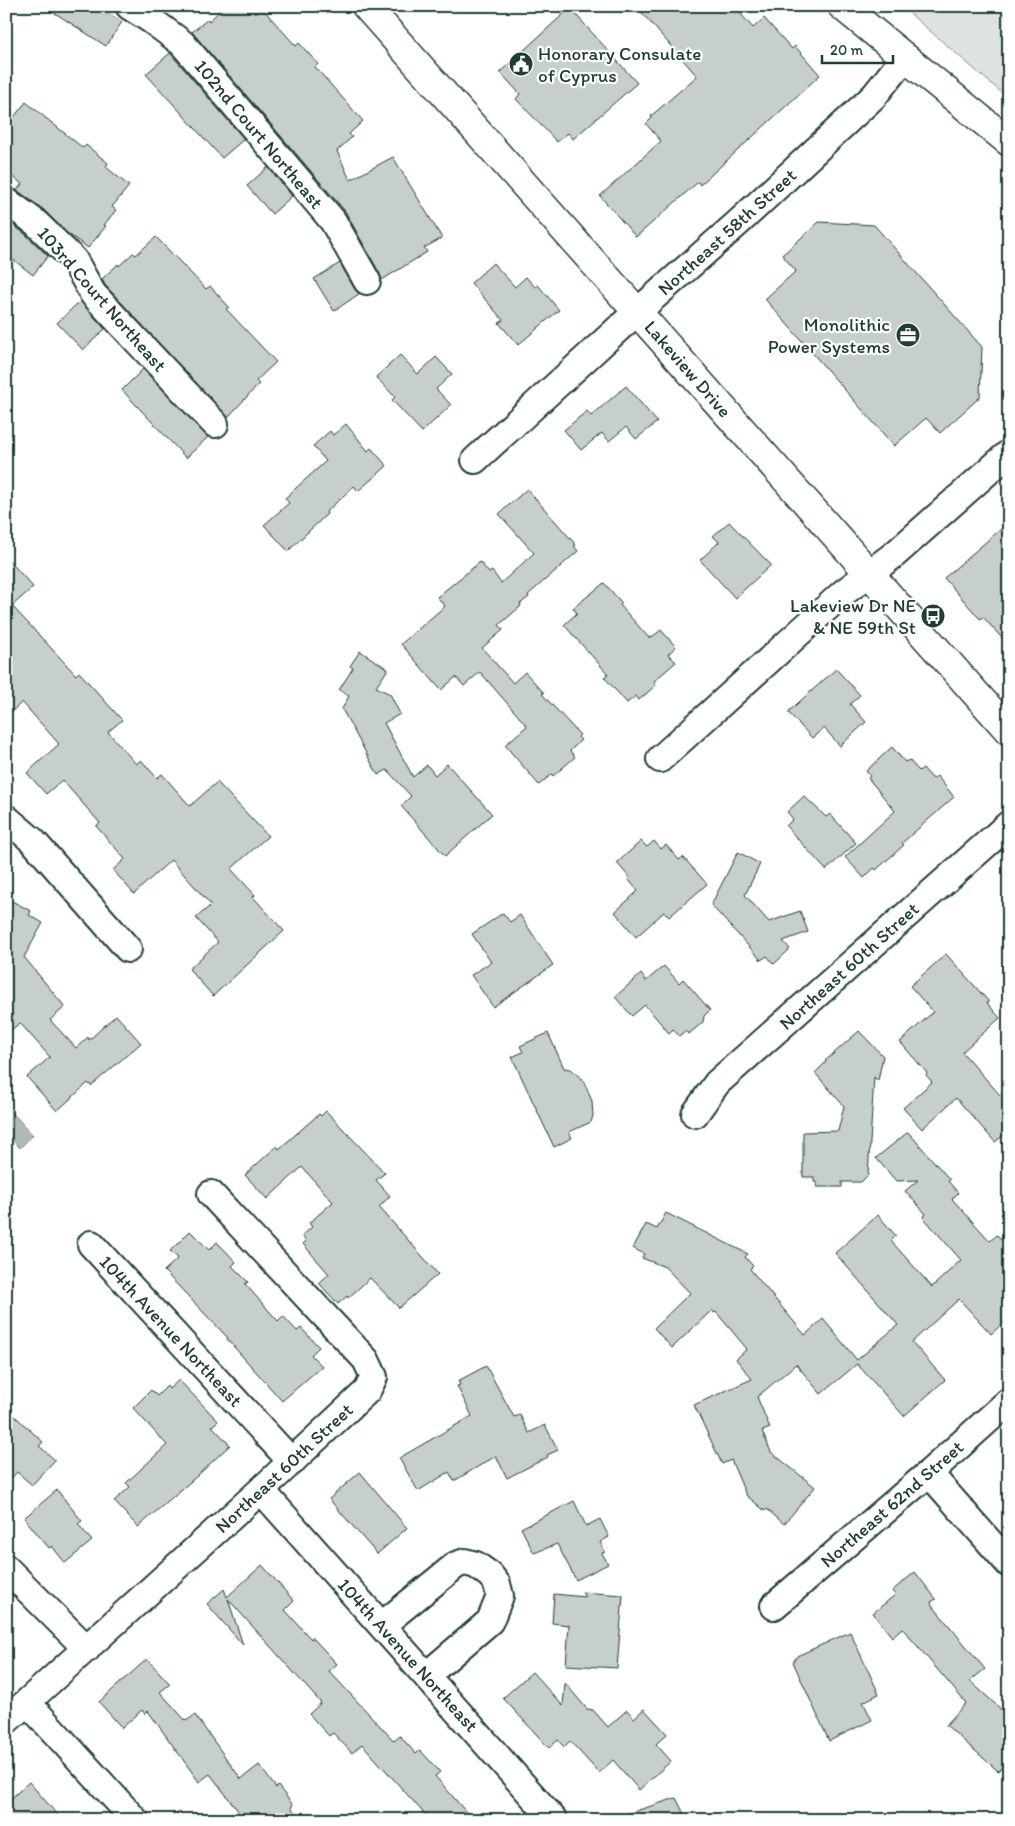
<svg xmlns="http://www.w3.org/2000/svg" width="1015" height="1826" font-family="Itim,sans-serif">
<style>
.green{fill:#dee3e2;stroke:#7e908b}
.water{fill:#afbab7;stroke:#758883}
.building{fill:#c7cfcc;stroke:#1f3d34}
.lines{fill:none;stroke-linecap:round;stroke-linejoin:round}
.street-casing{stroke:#1f3d34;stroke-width:30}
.secondary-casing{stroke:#1f3d34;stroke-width:31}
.primary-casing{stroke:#1f3d34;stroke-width:31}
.street{stroke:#fff;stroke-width:26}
.secondary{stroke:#fff;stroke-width:28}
.primary{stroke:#fff;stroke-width:28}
.labels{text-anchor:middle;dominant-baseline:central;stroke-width:4.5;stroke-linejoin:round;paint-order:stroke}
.poi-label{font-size:19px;fill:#1f3d34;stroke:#fff;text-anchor:end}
.street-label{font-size:19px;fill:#1f3d34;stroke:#fff}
</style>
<rect width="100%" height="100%" fill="#fff"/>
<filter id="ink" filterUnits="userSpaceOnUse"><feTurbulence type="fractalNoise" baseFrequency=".02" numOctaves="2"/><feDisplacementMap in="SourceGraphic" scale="10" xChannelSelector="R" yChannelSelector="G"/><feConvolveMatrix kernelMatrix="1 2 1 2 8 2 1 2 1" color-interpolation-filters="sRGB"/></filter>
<g filter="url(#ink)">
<path class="green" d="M901 6H1009V99Z"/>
<path class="water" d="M6 1106 33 1135 20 1148 6 1133Z"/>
<path class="building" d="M44 6H97L122 22 106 46Z
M225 6H260L296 46 299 43 318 64 315 67 363 121 349 134 352 137 337 151 350 180 393 157 442 238 424 248 427 252 382 280 380 274 345 211 192 32 208 19 209 21Z
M636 6H734L753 28 764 18 792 49 795 46 820 75 700 185 698 182 636 237 600 196 661 141 646 124 652 118 651 116 697 76Z
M570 8 637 83 573 139 568 133 557 142 516 99 520 94 500 72Z
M170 53 244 139 222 158 146 74Z
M26 102 83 148 86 145 108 163 106 167 129 186 112 207 116 210 104 225 106 226 88 248 67 233 44 210 17 190 22 184 6 171V127Z
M268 167 292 196 272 214 247 186Z
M819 222 874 225 982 347 980 397 940 433 926 418 894 446 765 299 796 271 782 255Z
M12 224 25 234 48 256 33 275 6 254V232Z
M156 237 206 289 210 286 229 307 226 309 276 362 256 381 259 384 228 417 105 285 102 279 118 264 119 266 133 253 136 255Z
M340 263 354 288 359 294 334 311 314 279Z
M493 263 515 287 526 277 535 287 538 285 559 310 518 345 499 323 503 320 471 283Z
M80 301 105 329 83 350 57 323Z
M400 355 418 374 436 357 452 374 436 389 451 405 422 432 392 400 395 397 376 377Z
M143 369 208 437 186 458 122 390Z
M626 386 657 422 636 439 626 427 609 441 602 433 581 450 564 430 587 411 591 416Z
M346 424 368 451 371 448 387 466 358 491 354 486 326 512 327 514 288 551 264 525 289 503 285 498 326 461 313 446 330 431 333 435Z
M527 489 576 545 574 546 578 551 528 595 529 597 520 604 521 606 499 625 503 630 482 648 513 683 525 672 544 693 542 694 580 735 578 737 581 740 570 751 575 757 553 776 552 774 539 785 505 745 527 726 480 672 464 686 456 677 441 690 401 644 445 606 437 597 480 562 489 573 492 571 501 583 534 553 499 514Z
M729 522 771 565 735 598 700 560 719 542 713 536Z
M1009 522V646L983 617 980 619 944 578Z
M6 557 33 587 12 606 76 675 79 672 122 720 108 732 136 764 141 760 157 778 162 774 190 806 217 782 268 836 231 869 255 895 253 897 284 931 213 996 189 969 218 942 196 918 211 905 171 860 134 894 113 870 125 859 96 826 100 823 62 780 46 794 27 773 59 744 22 702 6 717Z
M604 583 622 603 620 605 649 638 651 636 652 637 661 630 676 647 668 654 676 662 654 681 656 685 639 700 636 696 627 703 604 677 608 674 564 625 577 613 573 608Z
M360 651 388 669 376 687 390 694 400 714 384 723 413 777 427 765 435 775 447 764 492 814 445 856 401 806 411 796 387 770 378 775 342 709 349 696 339 690 353 668 350 666Z
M836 669 860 695 850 704 866 722 840 746 824 728 812 738 788 712Z
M892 747 905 762 909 760 919 771 923 768 933 779 937 776 954 797 902 843 904 845 876 870 874 868 864 878 845 857 895 811 868 778 870 776 866 771Z
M804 796 826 817 830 814 856 843 826 870 786 826 793 819 787 812Z
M641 841 647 847 654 841 661 849 666 845 679 860 683 857 707 884 669 917 664 912 636 937 615 912 638 891 628 879 629 877 617 863Z
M738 852 760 864 745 895 769 922 800 911 808 932 783 941 790 949 774 964 767 956 761 960 711 905Z
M6 898 31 911 29 915 43 923 24 957 65 1007 50 1020 76 1048 88 1037 89 1040 116 1015 141 1043 91 1086 88 1083 57 1111 27 1077 50 1057 20 1023 6 1034Z
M503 913 510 922 520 915 553 965 493 1007 471 975 491 962 472 934Z
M946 954 989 1002 987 1003 1000 1018 962 1052 1000 1095 1009 1087V1131L995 1142 956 1098 922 1129 903 1108 932 1082 926 1075 927 1073 900 1042 933 1012 910 986Z
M664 966 679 983 683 979 710 1010 704 1016 703 1022 689 1034 685 1031 679 1036 673 1029 669 1033 645 1005 632 1016 615 997 641 974 646 981Z
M859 1031 883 1056 878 1081 874 1077 868 1175 861 1182H842V1187H817V1182H814V1177H803V1132L838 1131 844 1106 815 1073 826 1062 825 1061Z
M548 1033 564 1068 571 1069 583 1080 592 1101 593 1116 591 1122 569 1132 572 1138 554 1147 512 1057 523 1052 520 1046Z
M326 1111 385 1173 376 1180 390 1196 379 1207 438 1274 399 1308 370 1278 348 1298 347 1296 338 1304 319 1283 329 1274 303 1244 306 1241 302 1236 312 1227 309 1223 333 1202 302 1167 267 1199 245 1175 277 1146 279 1149 319 1114 321 1116Z
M908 1132 950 1180 948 1181 958 1193 952 1199 990 1241 997 1235 1009 1248V1318L991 1334 959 1299 912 1342 945 1380 904 1416 857 1364 821 1394 796 1364 757 1397 770 1428 762 1431 771 1452 815 1487 784 1524 767 1509 765 1511 746 1495 731 1460 722 1464 694 1405 752 1379 736 1359 747 1349 716 1312 714 1313 712 1310 672 1348 654 1328 690 1293 665 1267 642 1258 644 1254 633 1248 646 1224 657 1229 666 1213 748 1254 745 1257 753 1266 750 1269 805 1335 823 1319 857 1360 898 1325 835 1253 878 1215 896 1236 891 1241 932 1287 961 1260 923 1217 926 1214 905 1191 918 1180 896 1181 876 1158Z
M190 1231 209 1250 217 1242 236 1262 232 1266 248 1282 245 1284 278 1321 283 1316 297 1331 301 1328 319 1347 311 1355 322 1366 282 1401 227 1339 228 1338 164 1271 178 1258 170 1251Z
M486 1366 514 1417 520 1415 529 1433 545 1425 558 1450 547 1455 548 1457 507 1478 496 1456 454 1481 449 1472 418 1491 399 1458 472 1416 457 1386 460 1385 458 1381Z
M179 1380 218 1421 212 1426 230 1445 197 1476 138 1527 114 1501 130 1487 126 1483 167 1445 133 1408 151 1390 157 1396 167 1386 169 1389Z
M6 1408 43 1442 39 1446 55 1460 32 1485 17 1472 6 1484Z
M360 1472 407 1528 377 1554 329 1499Z
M57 1490 82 1521 78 1524 92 1541 65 1563 52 1546 49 1548 24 1518Z
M574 1501 586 1526 600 1519 609 1537 600 1542 605 1552 602 1553 608 1564 576 1580 557 1544 534 1553 521 1528Z
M262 1565 294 1601 285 1610 311 1639 312 1637 337 1664 329 1671 394 1741 400 1736 416 1754 420 1750 440 1772 435 1776 473 1820H430L362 1744 352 1753 333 1733 329 1736 309 1714 321 1703 228 1599 243 1645 207 1604 224 1589 227 1597Z
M915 1572 936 1599 931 1602 932 1605 985 1669 970 1681 1005 1713 1001 1718 1009 1725V1759L998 1771 946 1725 966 1703 902 1628 892 1637 873 1613 895 1595 892 1591Z
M582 1592 623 1595 617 1668 566 1665 569 1625 552 1623 554 1594 585 1597Z
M850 1632 879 1694 863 1702 872 1720 829 1741 793 1662 797 1656Z
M147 1659 170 1684 160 1692 186 1721 195 1715 241 1779 259 1765 276 1788 278 1786 293 1805 291 1807 300 1820H245L210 1774 199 1782 148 1711 145 1714 142 1710 122 1728 99 1702Z
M532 1672 563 1706 565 1683 587 1709 593 1710 608 1727 627 1710 634 1718 644 1709 667 1734 656 1744 671 1761 639 1790 613 1760 599 1773 570 1741 564 1747 558 1740 549 1748 503 1698Z
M29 1782 62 1820H6V1803Z
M676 1798 687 1820H620V1816Z"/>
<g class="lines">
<defs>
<path id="street" d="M129 6 151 20 182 43 333 221 367 281
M6 201 35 222 74 260 93 294 215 424
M475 460 619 328 739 222 874 96 905 57
M660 759 843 593 895 554 1009 453
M6 818 33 841 128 949
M695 1114 717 1083 1009 824
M91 1244 292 1462
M929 1473 1009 1564
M261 1490 554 1820
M6 1568 87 1649
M774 1606 929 1473 1009 1401
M382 1625 456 1565 465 1562 476 1565 490 1575 497 1584 500 1596 490 1621 427 1675
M28 1703 135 1820
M6 1721 261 1490 367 1391 374 1377 366 1360 211 1194"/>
<path id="secondary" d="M366 6 1009 731"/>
<path id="primary" d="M842 6 1009 142"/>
</defs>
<use href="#street" class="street-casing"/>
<use href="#secondary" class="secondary-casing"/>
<use href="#primary" class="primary-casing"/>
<use href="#street" class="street"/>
<use href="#secondary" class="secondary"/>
<use href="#primary" class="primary"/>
</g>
</g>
<defs>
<symbol id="civic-disc" viewBox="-11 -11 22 22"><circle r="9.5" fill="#1f3d34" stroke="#fff"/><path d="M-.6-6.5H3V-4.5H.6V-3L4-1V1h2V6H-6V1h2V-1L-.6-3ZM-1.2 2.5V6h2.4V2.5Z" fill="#fff"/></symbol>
<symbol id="office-disc" viewBox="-11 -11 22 22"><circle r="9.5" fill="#1f3d34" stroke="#fff"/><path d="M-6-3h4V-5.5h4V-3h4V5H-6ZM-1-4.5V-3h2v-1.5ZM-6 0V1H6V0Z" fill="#fff"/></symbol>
<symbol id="bus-disc" viewBox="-11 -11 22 22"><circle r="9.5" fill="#1f3d34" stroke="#fff"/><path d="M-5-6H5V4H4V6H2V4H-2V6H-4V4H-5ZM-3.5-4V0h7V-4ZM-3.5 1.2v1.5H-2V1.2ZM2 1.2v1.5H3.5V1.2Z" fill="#fff"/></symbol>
</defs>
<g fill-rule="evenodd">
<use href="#civic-disc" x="507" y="50" width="28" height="28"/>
<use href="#office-disc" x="894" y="321" width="28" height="28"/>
<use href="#bus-disc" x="919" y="602" width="28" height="28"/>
</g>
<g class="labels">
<g class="poi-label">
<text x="538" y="53" text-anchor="start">Honorary Consulate<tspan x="538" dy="22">of Cyprus</tspan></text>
<text x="890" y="324">Monolithic<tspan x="890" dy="22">Power Systems</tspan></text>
<text x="916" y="605">Lakeview Dr NE<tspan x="916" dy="22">&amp; NE 59th St</tspan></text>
</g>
<g class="street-label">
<text transform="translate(259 134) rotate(50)">102nd Court Northeast</text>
<text transform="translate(727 232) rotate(-42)">Northeast 58th Street</text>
<text transform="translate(102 299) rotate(49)">103rd Court Northeast</text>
<text transform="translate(688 369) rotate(49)">Lakeview Drive</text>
<text transform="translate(849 966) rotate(-42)">Northeast 60th Street</text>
<text transform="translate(171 1331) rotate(47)">104th Avenue Northeast</text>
<text transform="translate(284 1468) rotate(-43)">Northeast 60th Street</text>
<text transform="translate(892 1504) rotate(-41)">Northeast 62nd Street</text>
<text transform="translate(408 1655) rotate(48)">104th Avenue Northeast</text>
</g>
</g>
<rect width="1015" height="1826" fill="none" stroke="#fff" stroke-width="25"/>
<rect x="12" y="12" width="990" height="1801" fill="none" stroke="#1f3d34" stroke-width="2" filter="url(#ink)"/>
<path d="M822 55v8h71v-8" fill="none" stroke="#1f3d34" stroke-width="2.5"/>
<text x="830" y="55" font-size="15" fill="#1f3d34" stroke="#ffffff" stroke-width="4" paint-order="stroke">20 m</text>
</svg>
